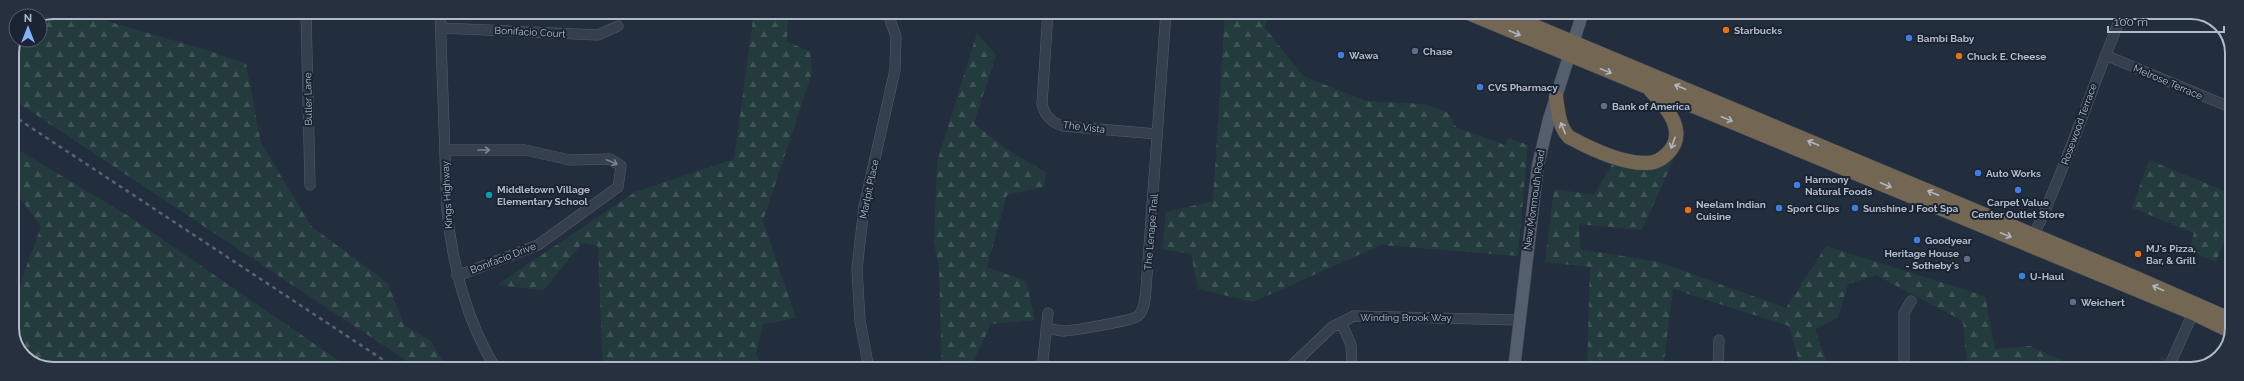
<svg xmlns="http://www.w3.org/2000/svg" width="2244" height="381" font-family="Raleway,sans-serif">
<style>
.forest{fill:url(#forest-firs)}
.lines{fill:none;stroke-linecap:round;stroke-linejoin:round}
.minor-casing{stroke:#545d6b;stroke-width:11}
.major-casing{stroke:#3f4856;stroke-width:13}
.highway-casing{stroke:#414a58;stroke-width:15}
.minor{stroke:#363f4d;stroke-width:10}
.major{stroke:#545e6d;stroke-width:12}
.highway{stroke:#736753;stroke-width:14}
.rail{stroke:#586374;stroke-width:2.5;stroke-dasharray:4 4;stroke-linecap:butt}
.oneway{stroke:#afb6c3}
.oneway2{stroke:#7a8391}
.food-dot{fill:#e8710a;stroke:#1b2432;stroke-width:1.5}
.shop-dot{fill:#3f7fe0;stroke:#1b2432;stroke-width:1.5}
.service-dot{fill:#5c6f8a;stroke:#1b2432;stroke-width:1.5}
.culture-dot{fill:#0f9aa8;stroke:#1b2432;stroke-width:1.5}
.labels{text-anchor:middle;dominant-baseline:central;stroke-width:4;stroke-linejoin:round;paint-order:stroke}
.poi-label{font-size:10px;font-weight:bold;fill:#b2bac9;stroke:#1b2432;text-anchor:start}
.street-label{font-size:10px;fill:#b2bac9;stroke:#1b2432}
.rim{fill:none;stroke:#b2bac9;stroke-width:2}
</style>
<defs>
<pattern id="forest-firs" width="22" height="20" patternUnits="userSpaceOnUse"><rect width="22" height="20" fill="#243b3e"/><path d="M5 1l3.5 6h-7zM16 11l3.5 6h-7z" fill="#415559"/></pattern>
</defs>
<rect width="100%" height="100%" fill="#222d3d"/>
<path class="forest" d="M53 12H92L100 19 213 52 246 64 261 143 311 226 388 283 404 325 431 341 447 369H419L12 99V53L17 40H40V18Z
M754 12H788L787 42 810 51 812 73 763 221 796 318 763 324 756 355 763 369H603L598 246 582 243 544 290 497 285 635 192 734 159Z
M1225 12H1269L1265 28 1303 76 1366 101 1425 104 1448 113 1456 127 1505 145 1508 138 1528 145 1518 256 1381 245 1253 302 1198 289 1191 254 1162 249 1166 212 1213 201Z
M977 33 996 55 974 123 1003 147 1046 172 1044 187 1007 195 987 267 1026 281 1035 320 991 324 970 369H942L939 269 934 242 937 162Z
M12 146 127 215 351 369H48C41 365 28 361 23 356 0 319 28 265 41 227L16 192H12Z
M1677 152 1642 230 1579 224 1580 249 1659 262 1786 308 1826 246 1985 296 1995 349 2030 346 2080 369H1967L1963 321 1876 275 1848 284 1838 318 1815 329 1829 369H1801L1789 326 1673 289 1663 369H1587L1590 267 1545 262 1554 189 1594 195 1615 159Z
M2149 160 2232 194V229L2230 228 2216 262 2189 251 2194 233 2132 208Z
M2161 357 2190 369H2156Z"/>
<g class="lines">
<defs>
<path id="minor" d="M306 12 310 185
M440 12 447 211C453 267 466 320 496 369
M1048 12 1042 104C1045 116 1051 122 1063 126L1157 134
M441 28 598 35 618 26
M2105 55 2232 108
M445 150H525L570 160 610 159 621 166 618 187 538 245 457 276
M2034 235C2068 163 2092 86 2123 12
M1341 322 1351 345 1352 369
M1046 329C1051 329 1057 330 1062 331 1071 331 1132 321 1138 316 1145 310 1145 298 1146 289L1166 12
M869 369 860 321 857 269 864 207 895 70 896 36 887 12
M1042 369 1048 313
M1288 369 1332 327 1354 316 1519 320
M1718 369 1719 340
M1904 369V313L1911 301
M2168 369 2193 313"/>
<path id="major" d="M1514 369 1538 165 1549 119 1583 12"/>
<path id="highway" d="M1466 12 2193 313 2232 332
M1501 12 2136 278 2232 320
M1556 97C1558 111 1559 127 1569 137 1591 149 1622 164 1647 163 1655 163 1662 159 1667 154 1689 133 1667 107 1651 91"/>
</defs>
<use href="#minor" class="minor-casing"/>
<use href="#major" class="major-casing"/>
<use href="#highway" class="highway-casing"/>
<use href="#minor" class="minor"/>
<use href="#major" class="major"/>
<use href="#highway" class="highway"/>
<path class="rail" d="M12 115 397 369"/>
</g>
<defs><path id="oneway-shaft" d="M-6 0H5M1.5-3L5.5 0L1.5 3" fill="none" stroke-width="1.6" stroke-linecap="round" stroke-linejoin="round"/></defs>
<g class="oneway">
<use href="#oneway-shaft" transform="translate(1515 33) rotate(23)"/>
<use href="#oneway-shaft" transform="translate(1606 71) rotate(22)"/>
<use href="#oneway-shaft" transform="translate(1680 87) rotate(-157)"/>
<use href="#oneway-shaft" transform="translate(1727 119) rotate(22)"/>
<use href="#oneway-shaft" transform="translate(1563 128) rotate(-112)"/>
<use href="#oneway-shaft" transform="translate(1673 143) rotate(110)"/>
<use href="#oneway-shaft" transform="translate(1813 143) rotate(-157)"/>
<use href="#oneway-shaft" transform="translate(1886 185) rotate(23)"/>
<use href="#oneway-shaft" transform="translate(1933 193) rotate(-157)"/>
<use href="#oneway-shaft" transform="translate(2006 235) rotate(22)"/>
<use href="#oneway-shaft" transform="translate(2158 288) rotate(-156)"/>
</g>
<g class="oneway2">
<use href="#oneway-shaft" transform="translate(484 150)"/>
<use href="#oneway-shaft" transform="translate(612 162) rotate(23)"/>
</g>
<g class="food-dot">
<circle cx="1726" cy="30" r="4"/>
<circle cx="1959" cy="56" r="4"/>
<circle cx="1688" cy="210" r="4"/>
<circle cx="2138" cy="254" r="4"/>
</g>
<g class="shop-dot">
<circle cx="1909" cy="38" r="4"/>
<circle cx="1341" cy="55" r="4"/>
<circle cx="1480" cy="87" r="4"/>
<circle cx="1978" cy="173" r="4"/>
<circle cx="1797" cy="185" r="4"/>
<circle cx="2018" cy="190" r="4"/>
<circle cx="1779" cy="208" r="4"/>
<circle cx="1855" cy="208" r="4"/>
<circle cx="1917" cy="240" r="4"/>
<circle cx="2022" cy="276" r="4"/>
</g>
<g class="service-dot">
<circle cx="1415" cy="51" r="4"/>
<circle cx="1604" cy="106" r="4"/>
<circle cx="1967" cy="259" r="4"/>
<circle cx="2073" cy="302" r="4"/>
</g>
<circle class="culture-dot" cx="489" cy="195" r="4"/>
<g class="labels">
<g class="poi-label">
<text x="1734" y="30">Starbucks</text>
<text x="1917" y="38">Bambi Baby</text>
<text x="1423" y="51">Chase</text>
<text x="1349" y="55">Wawa</text>
<text x="1967" y="56">Chuck E. Cheese</text>
<text x="1488" y="87">CVS Pharmacy</text>
<text x="1612" y="106">Bank of America</text>
<text x="1986" y="173">Auto Works</text>
<text x="1805" y="179">Harmony<tspan x="1805" dy="12">Natural Foods</tspan></text>
<text x="497" y="189">Middletown Village<tspan x="497" dy="12">Elementary School</tspan></text>
<text x="2018" y="202" text-anchor="middle">Carpet Value<tspan x="2018" dy="12">Center Outlet Store</tspan></text>
<text x="1696" y="204">Neelam Indian<tspan x="1696" dy="12">Cuisine</tspan></text>
<text x="1787" y="208">Sport Clips</text>
<text x="1863" y="208">Sunshine J Foot Spa</text>
<text x="1925" y="240">Goodyear</text>
<text x="2146" y="248">MJ's Pizza,<tspan x="2146" dy="12">Bar, &amp; Grill</tspan></text>
<text x="1959" y="253" text-anchor="end">Heritage House<tspan x="1959" dy="12">- Sotheby's</tspan></text>
<text x="2030" y="276">U-Haul</text>
<text x="2081" y="302">Weichert</text>
</g>
<g class="street-label">
<text transform="translate(530 32) rotate(3)">Bonifacio Court</text>
<text transform="translate(2168 82) rotate(23)">Melrose Terrace</text>
<text transform="translate(308 99) rotate(-91)">Butler Lane</text>
<text transform="translate(2079 124) rotate(-70)">Rosewood Terrace</text>
<text transform="translate(1084 127) rotate(7)">The Vista</text>
<text transform="translate(869 189) rotate(-78)">Marlpit Place</text>
<text transform="translate(447 195) rotate(-93)">Kings Highway</text>
<text transform="translate(1534 200) rotate(-82)">New Monmouth Road</text>
<text transform="translate(1151 232) rotate(-85)">The Lenape Trail</text>
<text transform="translate(503 258) rotate(-21)">Bonifacio Drive</text>
<text x="1406" y="317">Winding Brook Way</text>
</g>
</g>
<path d="M0 0H2244V381H0ZM53 19H2191A34 34 0 0 1 2225 53V328A34 34 0 0 1 2191 362H53A34 34 0 0 1 19 328V53A34 34 0 0 1 53 19Z" fill="#27303e" fill-rule="evenodd"/>
<path class="rim" d="M53 19H2191A34 34 0 0 1 2225 53V328A34 34 0 0 1 2191 362H53A34 34 0 0 1 19 328V53A34 34 0 0 1 53 19Z"/>
<g transform="translate(28 28)"><circle r="19" fill="#1b2432" stroke="#57606e"/>
<path d="M0-3L7 15L0 10L-7 15Z" fill="#84b0fc"/>
<text y="-6" font-size="11" font-weight="bold" text-anchor="middle" fill="#b2bac9">N</text>
</g>
<path d="M2108 26v6h116v-6" fill="none" stroke="#b2bac9" stroke-width="2"/>
<text x="2114" y="26" font-size="12" fill="#b2bac9" stroke="#1b2432" stroke-width="3" paint-order="stroke">100 m</text>
</svg>
